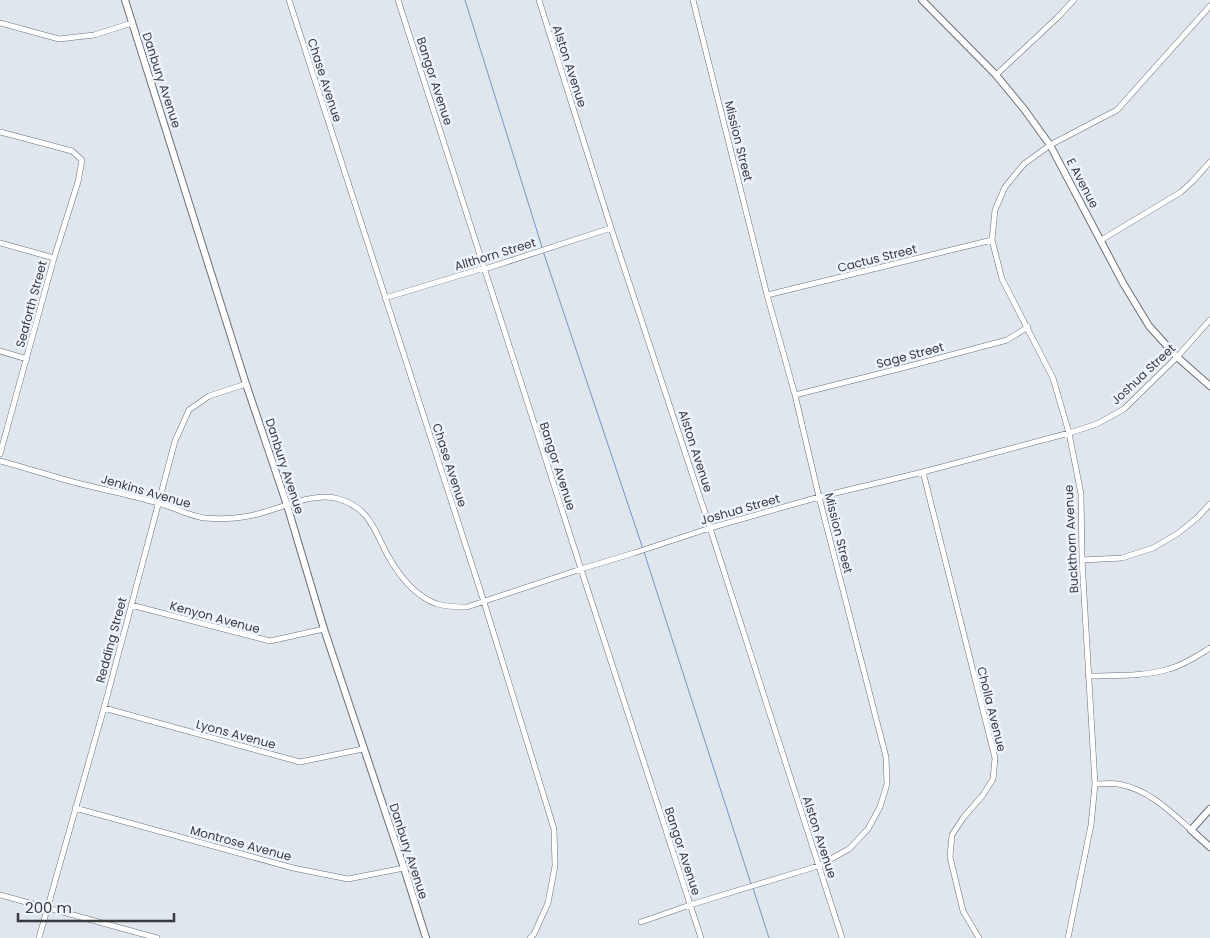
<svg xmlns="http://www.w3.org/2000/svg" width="1210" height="938" font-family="Poppins,sans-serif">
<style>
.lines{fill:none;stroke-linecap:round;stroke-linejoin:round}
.stream{stroke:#7098c7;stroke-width:1}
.minor-casing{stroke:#696f75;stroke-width:6}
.tertiary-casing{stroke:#696f75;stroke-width:8}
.minor{stroke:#fff;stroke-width:5}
.tertiary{stroke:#fff;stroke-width:6}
.labels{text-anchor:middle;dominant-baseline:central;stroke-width:5;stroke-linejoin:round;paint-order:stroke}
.street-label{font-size:12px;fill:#383b3e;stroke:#edf3fb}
</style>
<rect width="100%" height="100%" fill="#e0e6ed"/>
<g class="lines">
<path class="stream" d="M465 0 542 247
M543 251 643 549
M644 552 751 884
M753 888 769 938"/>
<defs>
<path id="minor" d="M289 0 484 602 554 829 555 866 548 903 534 934 530 938
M398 0 581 569 701 938
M539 0 611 228 710 528 842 938
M0 23 59 39 94 35 132 23
M996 75 1057 18 1074 0
M0 132 72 151 82 160 78 182 54 258 0 454
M1101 240 1181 192 1192 182 1210 162
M0 243 54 258
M767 295 992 240
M385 298 484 268H488L611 228
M0 351 27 359
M795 395 902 368 1007 340 1028 327
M0 461C26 468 51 476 77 483 104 490 131 495 158 503 171 506 192 517 205 518 217 519 231 519 243 517 272 514 310 490 339 499 369 508 374 529 387 554 398 574 414 596 437 604 447 607 456 607 467 607L581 569 634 553 710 528 819 497 923 472 1069 433 1097 424 1124 409 1177 357 1210 320
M923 472 995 758 993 779 983 795 963 818 952 835 950 857 963 911 979 938
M1082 560 1122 558 1153 548 1177 534 1197 518 1210 504
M131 605 270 641 324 629
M1088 676C1115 675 1143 677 1169 669 1184 665 1197 656 1210 648
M104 708 300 762 363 749
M1095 784C1102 784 1111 783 1118 784 1148 789 1170 811 1191 830
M75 808 293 868 348 879 404 868
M0 895 157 938
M641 922 690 905 818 866 849 849 868 829 880 807 887 784 886 757 819 497 795 395 767 295 693 0
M39 938 104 708 175 441 189 410 209 396 246 384
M1068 938 1091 825 1095 784 1082 560 1081 494 1069 433 1053 378 1002 279 992 240 995 210 1005 187 1024 164 1050 145 1117 110 1210 6"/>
<path id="tertiary" d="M125 0 246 384 287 505 324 629 404 868 426 938
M922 0 996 75 1024 109 1050 145 1123 283 1149 326 1177 357 1210 386
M1210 809 1191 830 1210 847"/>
</defs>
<use href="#minor" class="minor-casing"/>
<use href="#tertiary" class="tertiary-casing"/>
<use href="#minor" class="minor"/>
<use href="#tertiary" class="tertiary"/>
</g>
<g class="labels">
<g class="street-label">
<text transform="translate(570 66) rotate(72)">Alston Avenue</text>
<text transform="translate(162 80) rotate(72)">Danbury Avenue</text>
<text transform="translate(325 80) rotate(72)">Chase Avenue</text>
<text transform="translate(435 81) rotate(72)">Bangor Avenue</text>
<text transform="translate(739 141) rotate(76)">Mission Street</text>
<text transform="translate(1083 183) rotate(62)">E Avenue</text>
<text transform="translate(495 254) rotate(-17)">Allthorn Street</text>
<text transform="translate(877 258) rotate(-14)">Cactus Street</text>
<text transform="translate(31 304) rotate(-75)">Seaforth Street</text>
<text transform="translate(910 355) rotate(-15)">Sage Street</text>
<text transform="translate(1143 374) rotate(-43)">Joshua Street</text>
<text transform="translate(696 451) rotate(72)">Alston Avenue</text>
<text transform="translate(450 465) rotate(72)">Chase Avenue</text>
<text transform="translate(285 466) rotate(72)">Danbury Avenue</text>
<text transform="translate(558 466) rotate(72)">Bangor Avenue</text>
<text transform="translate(146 491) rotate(16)">Jenkins Avenue</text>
<text transform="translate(740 509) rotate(-16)">Joshua Street</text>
<text transform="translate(839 533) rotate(76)">Mission Street</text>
<text transform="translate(1071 539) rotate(-93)">Buckthorn Avenue</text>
<text transform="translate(215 617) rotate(15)">Kenyon Avenue</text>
<text transform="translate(111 640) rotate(-75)">Redding Street</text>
<text transform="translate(992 709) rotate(76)">Cholla Avenue</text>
<text transform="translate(236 734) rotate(15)">Lyons Avenue</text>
<text transform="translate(820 837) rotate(72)">Alston Avenue</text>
<text transform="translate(241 843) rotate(15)">Montrose Avenue</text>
<text transform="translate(409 851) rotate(72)">Danbury Avenue</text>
<text transform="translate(683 851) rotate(72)">Bangor Avenue</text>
</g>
</g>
<path d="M18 913v8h156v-8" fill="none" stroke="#383b3e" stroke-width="2.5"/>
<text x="25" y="913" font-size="15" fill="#383b3e" stroke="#edf3fb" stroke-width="4" paint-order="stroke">200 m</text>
</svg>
